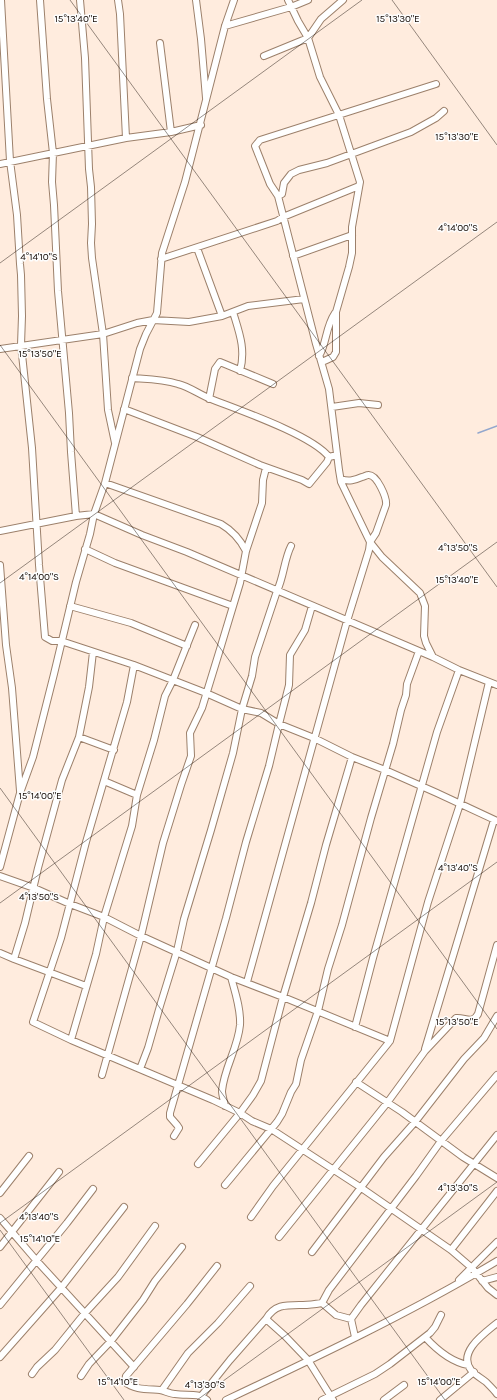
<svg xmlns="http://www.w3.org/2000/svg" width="497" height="1400" font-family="Karla,sans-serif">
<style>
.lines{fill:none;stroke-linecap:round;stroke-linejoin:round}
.stream{stroke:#93a7cd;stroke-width:1.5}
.minor-casing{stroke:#9c806b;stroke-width:8}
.minor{stroke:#fff;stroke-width:6}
.ticks{fill:none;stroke:#140a04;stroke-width:1;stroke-opacity:0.45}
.ticks-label{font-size:10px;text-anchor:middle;fill:#140a04;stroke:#fdfdfd;stroke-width:3;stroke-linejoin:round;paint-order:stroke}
</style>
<rect width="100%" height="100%" fill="#ffecde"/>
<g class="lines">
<path class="stream" d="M478 433 497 426"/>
<defs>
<path id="minor" d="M1 0 10 161 17 215 20 264 21 275 22 316 21 345 32 448 39 565 45 637 52 641H61L134 665 206 693 242 709 261 713 279 724 314 738 352 757 385 770 437 793 497 821
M40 0 47 99 53 153 52 182 54 205 58 291 69 413 71 452 76 516
M80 0 85 58 89 169 91 187 92 224 91 243 92 258 103 334 108 410 115 443
M118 0 120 14 126 138
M196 0 201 39 206 98
M288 0 298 21 308 38 320 77 339 115 360 182 352 227V253L349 267 336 312V352L333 357 322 362
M225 26 291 7 308 0
M160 43 171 132
M264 56 308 38 321 19 343 0
M436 84 260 140 255 146 270 184 278 196 316 344 329 389 339 470 341 482 370 542 382 557 420 593 425 606 424 636 426 643 433 657 459 670 497 685
M0 164 126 138 171 132 201 125
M278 196 282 194 284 183 291 174 299 170 327 163 411 132 436 118 444 111
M197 248 222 316
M293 256 352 235
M161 259 277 221 283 217 359 186
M233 312C239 332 246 349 240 371
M0 349 103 334 137 323 153 320 189 322 222 316 248 306 304 299
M319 356C327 343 325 328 335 313
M132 378C147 379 163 379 178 384 190 387 200 395 211 399 239 410 312 435 329 457
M209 399 215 369 220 362 273 384
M332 407 359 403 378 405
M124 409 197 437 260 465 302 480 309 484 327 462 329 457 337 455
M105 483 221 524C233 531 240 539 246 551
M0 531 76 516 94 514 105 483 140 349 146 334 157 313 162 253 185 182 225 26 234 0
M85 549 115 563 233 606
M0 565 6 645 12 688 20 791
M70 606 131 623 187 646
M134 665 127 702 86 842 61 938 33 1022 71 1040 213 1100 240 1113 252 1121 271 1129 360 1187 451 1250 472 1268 488 1288 497 1295
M79 737 114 750
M104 781 137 795
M0 867 20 793 33 757 54 674 76 582 90 534 94 514 142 535 187 552 433 657
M0 876 34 888 70 904 104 917 141 936 231 977 283 997 390 1041
M0 953 14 959 86 986
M14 959 25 923 38 868 62 780 79 737 89 687 93 652
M247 982 347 621 369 550 370 542 376 533 386 505C387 498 377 474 368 475 367 475 363 477 362 477 355 480 349 482 341 479
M355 1027 373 958 437 732 459 670
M71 1040 96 954 104 917 132 826 137 795 154 740 165 696 173 680 195 625
M425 1049 494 820
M140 1069 148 1048 160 1006 177 951 184 919 211 830 233 753 242 709 252 676 255 657 277 591C284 576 284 560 291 546
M102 1075 141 936 163 843 181 785 191 756 190 733 202 708 221 646 240 583 246 551 262 503 263 480 266 468
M356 1082 402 1112 463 1157 497 1178
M225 1106C224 1101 222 1095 222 1091 224 1068 238 1048 240 1025 241 1009 235 992 231 977
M174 1136 179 1128 177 1125 170 1117V1113L226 918 246 842 269 766 279 724 289 685 290 655 305 630 312 606
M198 1164 240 1113 253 1095 261 1081 283 997 311 903 326 845 352 757
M225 1185 277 1122 282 1114 291 1092 296 1084 301 1060 318 1011 328 969 342 925 371 818 393 744 401 710 406 695 407 684 419 651
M0 1193 29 1156
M251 1217 273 1186 390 1041 428 902 460 804 489 682
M0 1218 36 1260 134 1367
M279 1237 387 1103 425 1051 456 1018C465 1017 472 1025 478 1014L497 945
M0 1247 59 1172
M451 1250 497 1191
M312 1252 384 1157 415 1122 464 1059 484 1038 497 1016
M459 1280 497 1242
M482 1281 497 1277
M0 1305 67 1223 93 1189
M266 1319 285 1336 308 1360 333 1400
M351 1319 336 1315 322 1303 329 1290 416 1176 441 1141 497 1075
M497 1323C485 1333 457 1352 471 1370 475 1375 481 1378 486 1382 490 1386 494 1390 497 1394
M355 1337 351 1319 361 1305 497 1135
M425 1337C436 1349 451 1362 468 1365
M0 1357 61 1288 124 1207
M32 1374 37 1367 55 1350 85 1313 118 1277 155 1226
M81 1376 89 1364 111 1341 143 1300 155 1281 182 1247
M162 1390 188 1353 218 1323 250 1286
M202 1395 230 1360 266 1319C275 1304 286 1305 303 1305 309 1305 316 1304 322 1303
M207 1400C198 1392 187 1396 175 1394 170 1394 165 1391 160 1390 148 1389 134 1390 125 1382L126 1376 187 1304 217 1266
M226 1400C317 1357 410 1313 497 1261
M322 1400 375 1374 390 1364 430 1333 435 1327 441 1315
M384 1400 404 1385
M440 1400 474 1372"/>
</defs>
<use href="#minor" class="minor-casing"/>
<use href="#minor" class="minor"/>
</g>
<path class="ticks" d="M70 0 497 587M392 0 497 145M0 263 362 0M0 345 497 1029M0 583 497 222M0 788 445 1400M0 903 497 542M0 1223 497 862M0 1230 124 1400M197 1400 497 1182"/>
<g class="ticks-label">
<text x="76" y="22">15°13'40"E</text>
<text x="398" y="22">15°13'30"E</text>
<text x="457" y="140">15°13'30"E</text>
<text x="458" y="231">4°14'00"S</text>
<text x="39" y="260">4°14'10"S</text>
<text x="40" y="357">15°13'50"E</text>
<text x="458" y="551">4°13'50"S</text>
<text x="39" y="580">4°14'00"S</text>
<text x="457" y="583">15°13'40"E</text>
<text x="40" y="799">15°14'00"E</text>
<text x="458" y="871">4°13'40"S</text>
<text x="39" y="900">4°13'50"S</text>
<text x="457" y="1025">15°13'50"E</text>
<text x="458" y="1191">4°13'30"S</text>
<text x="39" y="1220">4°13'40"S</text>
<text x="40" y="1242">15°14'10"E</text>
<text x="118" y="1385">15°14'10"E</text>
<text x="439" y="1385">15°14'00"E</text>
<text x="205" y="1388">4°13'30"S</text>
</g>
</svg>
